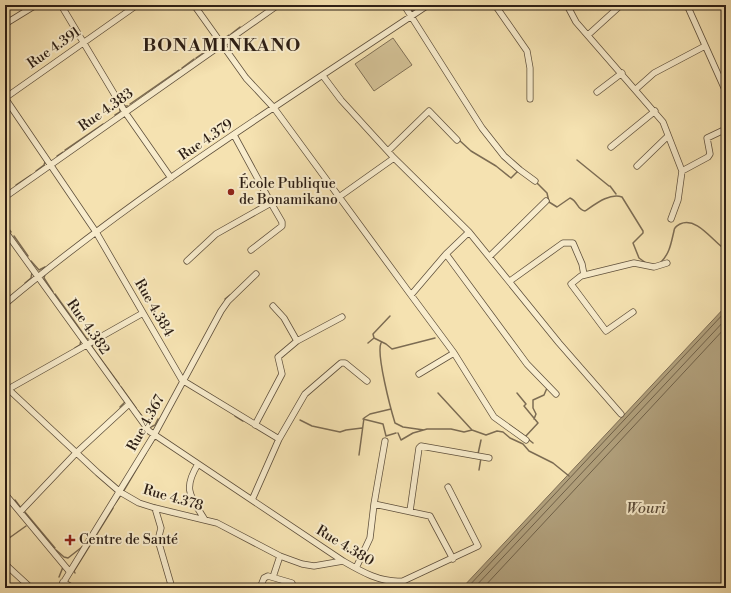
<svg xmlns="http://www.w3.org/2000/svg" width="731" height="593" font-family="'Libre Bodoni',serif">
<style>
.green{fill:#d3c196;stroke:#807056}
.water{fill:#b1a07c;stroke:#7c6c53}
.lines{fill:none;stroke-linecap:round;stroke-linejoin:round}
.shore{stroke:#6f6048;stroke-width:1}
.stream{stroke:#7c6c53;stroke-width:1.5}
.minor-casing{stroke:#5f503c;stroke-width:7}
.minor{stroke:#f8eccc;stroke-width:5.5}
.poi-dot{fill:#8f2418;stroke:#f8eccc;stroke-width:1.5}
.labels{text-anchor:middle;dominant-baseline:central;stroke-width:4;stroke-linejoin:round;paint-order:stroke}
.street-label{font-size:14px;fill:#2d1f15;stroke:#f8eccc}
.poi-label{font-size:14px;fill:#2d1f15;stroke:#f8eccc;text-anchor:start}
.water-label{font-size:15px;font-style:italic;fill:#5b4c39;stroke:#f8eccc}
.district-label{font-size:18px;font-weight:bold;letter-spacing:1px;fill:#2d1f15;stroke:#f8eccc}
</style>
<rect width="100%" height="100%" fill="#f5e2b1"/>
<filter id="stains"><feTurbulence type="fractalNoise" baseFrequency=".005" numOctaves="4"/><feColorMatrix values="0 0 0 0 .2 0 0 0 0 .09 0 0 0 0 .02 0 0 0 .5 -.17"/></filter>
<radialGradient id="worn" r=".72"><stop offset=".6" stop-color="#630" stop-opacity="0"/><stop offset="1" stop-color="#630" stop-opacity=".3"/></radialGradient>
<path class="green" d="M393 38 412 65 374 91 355 64Z"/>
<path class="water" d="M726 306V588H462Z"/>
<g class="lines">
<path class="shore" d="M467 588 726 311
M474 588 726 319
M483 588 726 327"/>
<path class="stream" d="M410 12 421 5
M231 34 240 27
M219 36 223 39 229 35
M228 44 229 48
M196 58 216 44 217 41
M182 68 194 59
M121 101 125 106H128
M130 104 179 70
M115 115 120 112V108
M459 140 471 151 496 166 511 178 518 171
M65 150 103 124
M57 156 63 152
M577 160 609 186
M36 171 44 165 45 162
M536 182 547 193 549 202 557 207 570 198C578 201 577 210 585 211 594 205 610 192 622 197L643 231V233L633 243 639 258 646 263
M16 185 31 175
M610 186 616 194
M5 193H6
M5 224 11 232
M14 236 28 256
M31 261 39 270 45 267
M661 262C670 253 671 243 674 231 674 228 676 226 680 224 697 216 713 242 726 250
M45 274 44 278 53 292
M25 283 31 278 32 272
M55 294 87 339 93 338
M225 299 230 295
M374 338 386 344 392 349 435 338
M374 338 373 334 390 316
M368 343 374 338
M381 343C376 354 391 410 395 423L403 427 424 430
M93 344 92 347 119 384
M80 345 81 340
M75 348 80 345
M121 387 136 408
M438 393 472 430 486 435 497 431 503 432 510 438 523 444 529 451 553 463 569 476
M517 393 526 404 524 406 538 423 525 437
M120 407 125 402
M138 411 151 427 155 425 158 419
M235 416 243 421
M363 419 383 424 386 436 396 433
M534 419 536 414 533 408V400L544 395 547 388
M300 420 312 426 340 432 346 430 362 428
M512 427 525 436
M398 433 401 440 413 433 427 429H451L464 432 472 430
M528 439 533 443
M147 451 154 440 157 439
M478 454 481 440
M359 455 364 418 370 414 391 409
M479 470 481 458
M123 492 146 453
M15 500 21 508
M114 505 121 495
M24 511 55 548
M5 541 26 526
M56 550 64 557 68 558 82 547
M75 573 74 571 113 508
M59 577 63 567"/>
<defs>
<path id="minor" d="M61 5 125 112 171 178
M194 5 246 78 274 108 411 295 454 353 494 417 526 440
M404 5 482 128 504 156 520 170 535 181
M495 5 527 51 530 68V99
M567 5 576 22 663 122 682 171 678 200 671 219
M687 5 726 92
M687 7 693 5
M5 24 36 5
M588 35 621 5
M323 76 341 100 394 158 469 232 559 343 621 414
M636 89 654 73 705 46
M597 92 622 73
M5 98 96 232 182 380 279 439 252 500
M5 98 137 5
M611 147 655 111
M388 151 429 111 457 140
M637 166 668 136
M682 171 708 157 710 154 707 138 726 129
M5 197 278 5
M339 197 394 158
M5 231 149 431 343 561C362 572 381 583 403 581L478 546 448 487
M251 250 282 226V222L271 203
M446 254 527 364 556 394
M490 256 546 201
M187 261 216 234 271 203 234 135
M510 281 563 243H573L582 264 584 275
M411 295 446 254 469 232
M5 304C137 193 285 101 428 5
M273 306 284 318 297 341
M633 312 606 331 571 284 581 276 634 263 654 267 667 263
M419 374 454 353
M5 386 98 473 120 492 139 503 155 508 217 523 280 556 302 564 314 566 343 561
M5 391 143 313
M255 425 282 374 278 357 297 341 342 317
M279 439 305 394 341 363H345L367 381
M198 464C182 490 191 497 205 520
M5 494 69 571
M374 504 385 441
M155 508 161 528 158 540 172 588
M410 511 419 448 421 446 489 458
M20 512 76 453 128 405
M5 564 31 588
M356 568 370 538 374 504 430 516 453 559
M273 577 280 556
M63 582 73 588
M60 588 154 435 221 311 228 301 256 274
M260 588 264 578 268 576 292 583 293 588
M391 588V582"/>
</defs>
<use href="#minor" class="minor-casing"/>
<use href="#minor" class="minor"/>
</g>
<g class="poi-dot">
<circle cx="231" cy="192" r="4"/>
<path d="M68 534h4v4h4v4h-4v4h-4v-4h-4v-4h4z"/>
</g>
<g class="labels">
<g class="street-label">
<text transform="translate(54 48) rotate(-35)">Rue 4.391</text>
<text transform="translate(106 110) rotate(-35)">Rue 4.383</text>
<text transform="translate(206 140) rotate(-34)">Rue 4.379</text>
<text transform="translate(154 308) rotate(60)">Rue 4.384</text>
<text transform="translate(88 327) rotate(55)">Rue 4.382</text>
<text transform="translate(146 423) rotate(-61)">Rue 4.367</text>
<text transform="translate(173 498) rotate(16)">Rue 4.378</text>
<text transform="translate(345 546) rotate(31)">Rue 4.380</text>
</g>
<g class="poi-label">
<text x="239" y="184">École Publique<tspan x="239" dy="16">de Bonamikano</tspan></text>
<text x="79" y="540">Centre de Santé</text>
</g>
<g class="water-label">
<text x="646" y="508">Wouri</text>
</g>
<g class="district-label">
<text x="222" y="45">BONAMINKANO</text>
</g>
</g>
<rect width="731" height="593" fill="none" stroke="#f5e2b1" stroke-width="20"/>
<rect x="6" y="6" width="719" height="581" fill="none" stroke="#2d1f15" stroke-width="2"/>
<rect x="10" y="10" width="711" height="573" fill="none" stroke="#2d1f15"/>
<rect width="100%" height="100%" filter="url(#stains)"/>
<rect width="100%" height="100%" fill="url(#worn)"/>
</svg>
